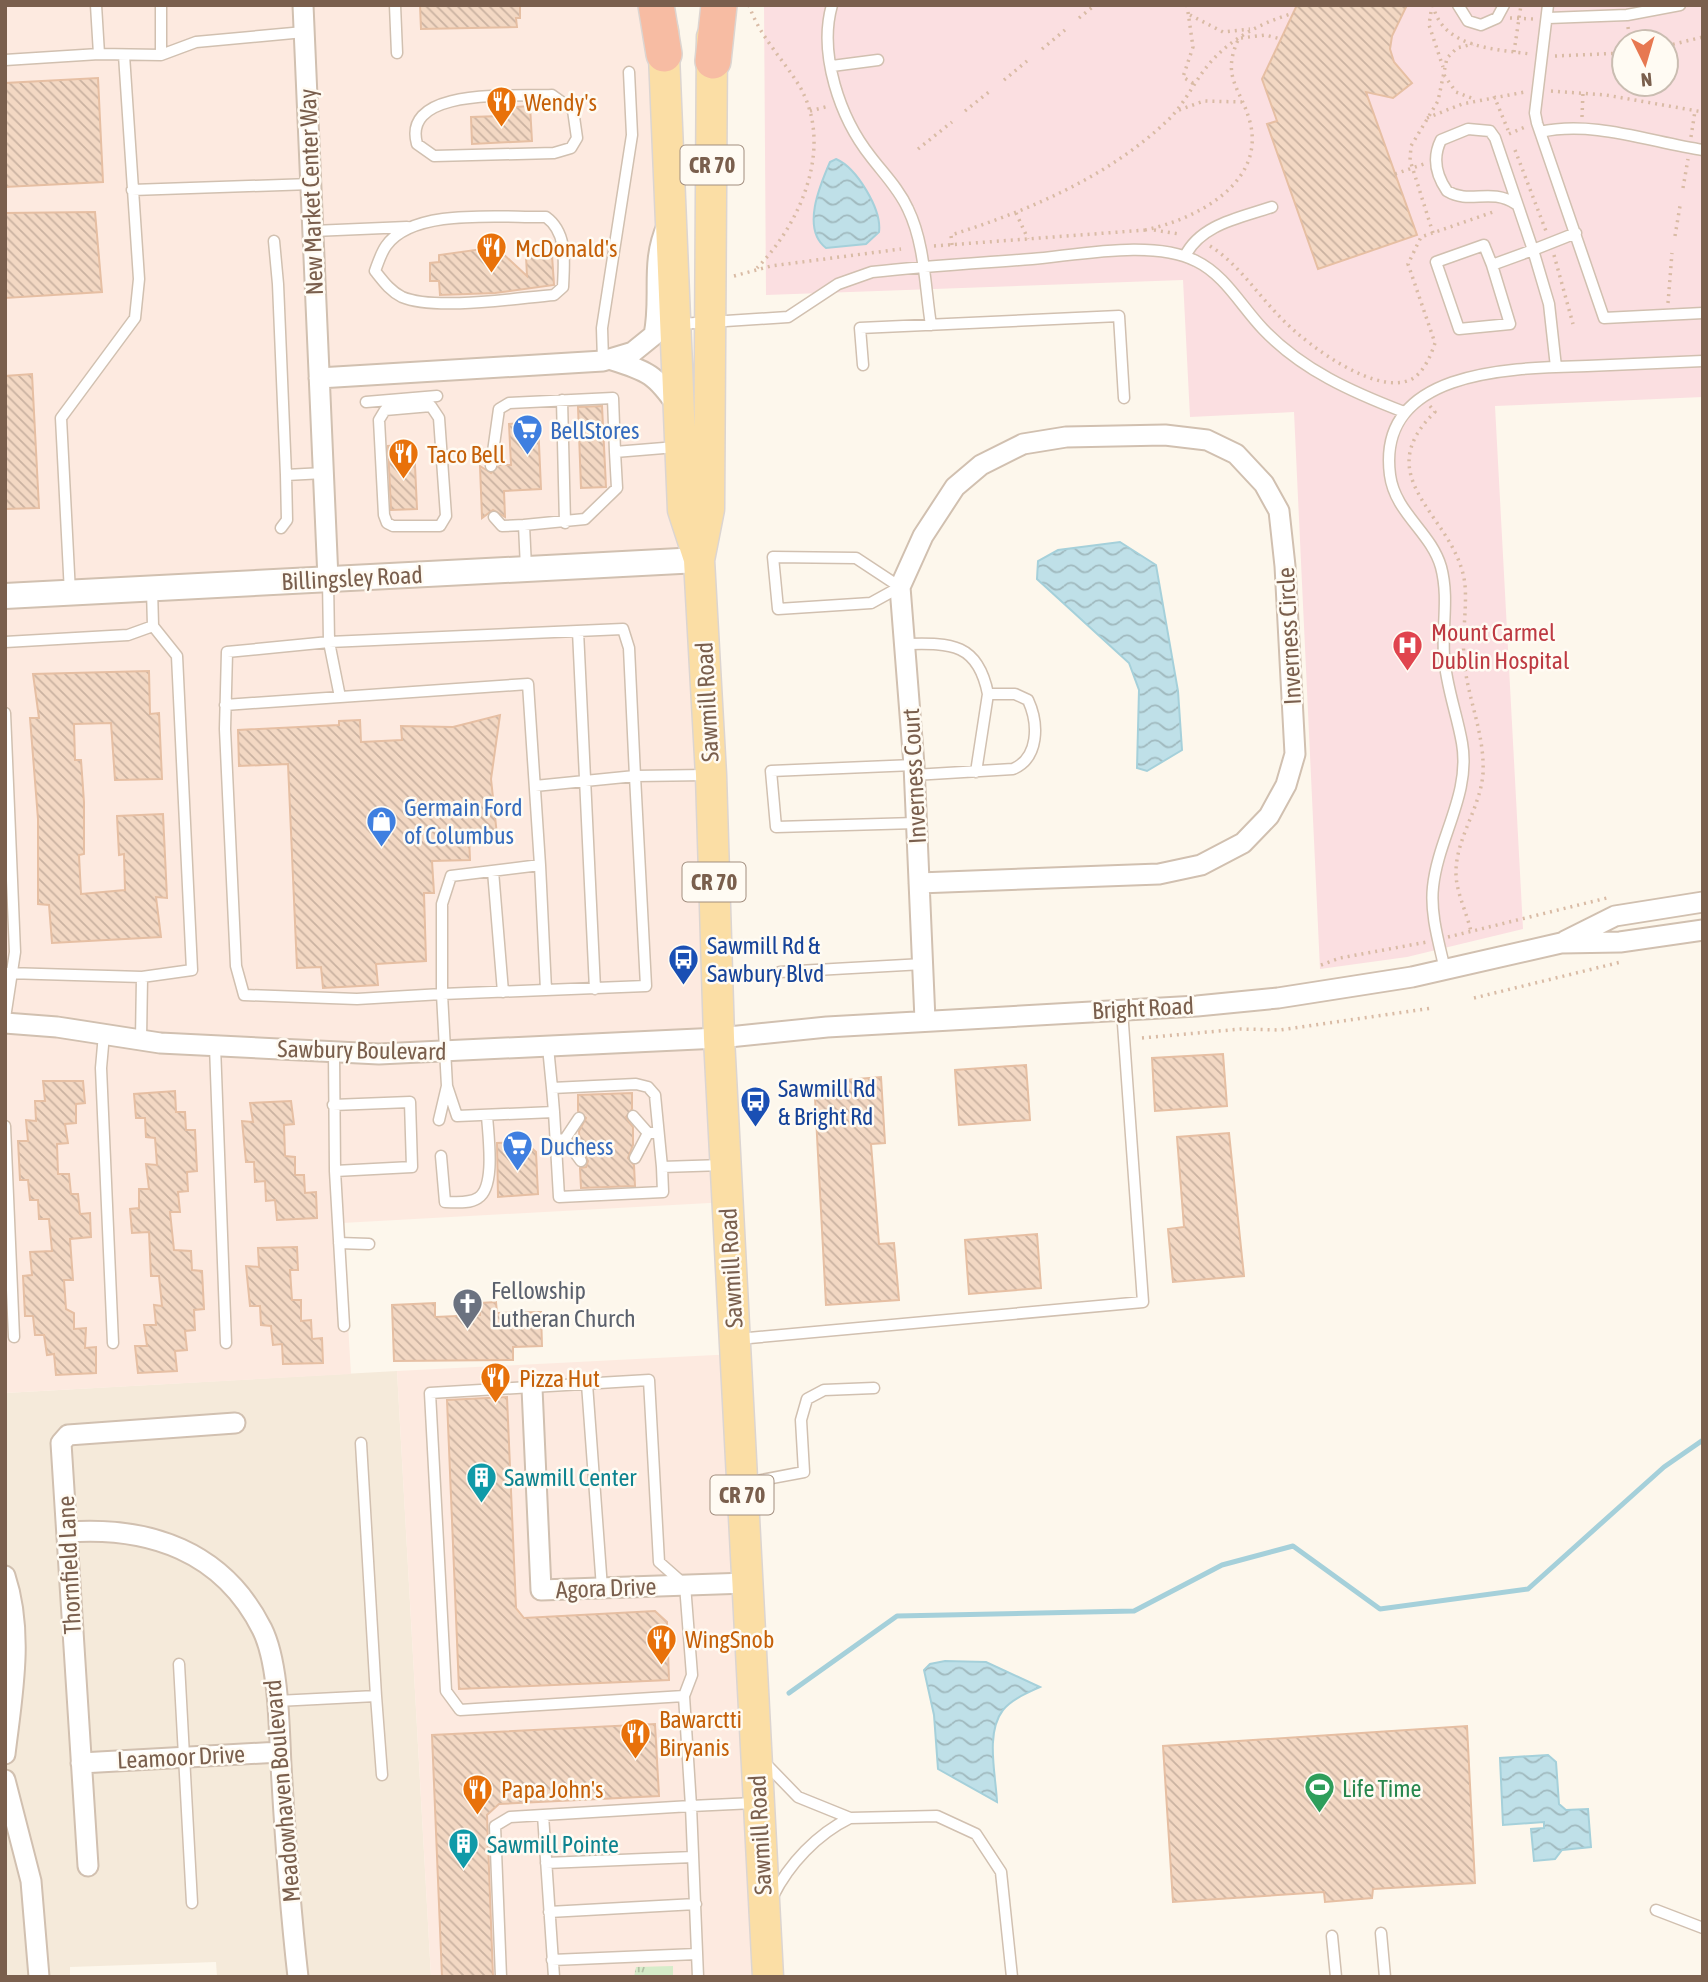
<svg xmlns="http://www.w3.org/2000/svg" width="1708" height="1982" font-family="'Asap Condensed',sans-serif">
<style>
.residential{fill:#f5eada}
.commercial{fill:#fdeae0}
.medical{fill:#fbdfe1;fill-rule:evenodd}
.grass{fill:url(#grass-tufts)}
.water{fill:url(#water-waves);stroke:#a5d0da;stroke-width:2}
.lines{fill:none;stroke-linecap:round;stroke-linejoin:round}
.stream{stroke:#a5d0da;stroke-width:5}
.building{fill:url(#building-back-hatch);stroke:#e6bfa3;stroke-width:2}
.service-casing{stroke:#d1c0b0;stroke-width:13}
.minor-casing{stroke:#d1c0b0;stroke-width:23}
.tertiary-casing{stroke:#d1c0b0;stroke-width:28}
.primary-casing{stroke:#dcd5d1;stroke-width:33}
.motorway-casing{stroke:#dcd5d1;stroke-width:38}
.path{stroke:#d9bba5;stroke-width:3.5;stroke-dasharray:2 5;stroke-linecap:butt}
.service{stroke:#fff;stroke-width:10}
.minor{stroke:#fff;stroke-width:19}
.tertiary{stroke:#fff;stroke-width:24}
.primary{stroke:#fbdea5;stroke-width:30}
.motorway{stroke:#f7bca3;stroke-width:35}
.labels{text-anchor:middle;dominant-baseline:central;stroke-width:5;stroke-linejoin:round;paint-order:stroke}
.shield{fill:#fffbf3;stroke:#a28e7f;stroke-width:2}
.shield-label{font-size:23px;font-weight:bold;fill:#7a5f4d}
.food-label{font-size:24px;fill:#c56008;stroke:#fffbf3;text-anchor:start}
.street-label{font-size:24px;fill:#7a5f4d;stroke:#fffbf3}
.shop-label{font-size:24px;fill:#366cbe;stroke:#fffbf3;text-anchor:start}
.health-label{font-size:24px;fill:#be3a42;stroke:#fffbf3;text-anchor:start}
.transit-label{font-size:24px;fill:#164399;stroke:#fffbf3;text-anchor:start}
.worship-label{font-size:24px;fill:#5b616d;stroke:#fffbf3;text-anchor:start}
.culture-label{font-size:24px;fill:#0d838f;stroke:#fffbf3;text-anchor:start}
.leisure-label{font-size:24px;fill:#27864d;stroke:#fffbf3;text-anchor:start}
</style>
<defs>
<pattern id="grass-tufts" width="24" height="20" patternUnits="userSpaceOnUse" patternTransform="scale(1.75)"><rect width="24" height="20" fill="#d6ecc9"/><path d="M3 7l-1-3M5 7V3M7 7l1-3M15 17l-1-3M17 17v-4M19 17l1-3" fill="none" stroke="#b3c2a5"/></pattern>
<pattern id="water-waves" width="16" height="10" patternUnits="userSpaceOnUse" patternTransform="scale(1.75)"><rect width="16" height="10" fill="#bfe0e8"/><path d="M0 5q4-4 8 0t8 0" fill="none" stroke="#a0b9be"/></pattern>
<pattern id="building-back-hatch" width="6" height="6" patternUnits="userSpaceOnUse" patternTransform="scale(1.75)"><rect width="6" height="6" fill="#f3d8c3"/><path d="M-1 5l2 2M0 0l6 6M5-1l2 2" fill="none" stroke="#cab2a1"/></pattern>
</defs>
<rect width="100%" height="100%" fill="#fdf7ec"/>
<path class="residential" d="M397 1371 431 1977H217L216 1962 70 1967V1977H5V1393Z"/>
<path class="commercial" d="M5 5H651L728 1202 342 1223 351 1374 5 1393Z
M735 1354 768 1977H431L397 1371Z"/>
<path class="medical" d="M764 5H1703V397L1495 406 1523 929 1407 957 1320 969 1294 412 1190 417 1183 280 766 295ZM1624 42H1666V84H1624Z"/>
<path class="grass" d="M673 1966V1977H634L636 1967Z"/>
<path class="water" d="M836 159C857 168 882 210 879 232L866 244 826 248C801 229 820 185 830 162Z
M1120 542 1156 565 1178 691 1182 750 1147 771 1137 768 1139 690 1129 663 1037 579 1038 561 1058 550Z
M945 1661 986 1662 1040 1687C1027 1693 1012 1699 1003 1710 985 1733 996 1776 997 1802L938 1769 934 1715 924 1670 930 1664Z
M1548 1755 1556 1762 1559 1804 1566 1810 1588 1809 1591 1847 1562 1850 1555 1859 1534 1861 1531 1829 1544 1828V1822L1503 1825 1500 1758Z"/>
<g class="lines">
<path class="stream" d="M789 1693 897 1616 1134 1611 1222 1565 1293 1546 1380 1609 1528 1589 1664 1467 1703 1440"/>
</g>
<path class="building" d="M420 5H520V18H516L517 27 421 29Z
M1297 5H1407L1392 36 1390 49 1394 62 1412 83 1393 98 1366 92 1417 235 1318 269 1267 124 1277 121 1262 79Z
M98 78 103 182 5 187V83Z
M530 106 532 141 472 144 471 117 501 116 500 108Z
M95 212 102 292 5 298V213Z
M482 249 483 252H501L527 276 526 256 552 255 554 285 495 293 440 295 439 281H430V263L439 262V255Z
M32 374 39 508 5 509V376Z
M602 406 606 487 581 488 578 407Z
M538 422 541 489 504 491 505 517 493 510 482 518 480 466 491 473 499 465H511L509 424Z
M414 444 417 509 391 510 388 446Z
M149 671 150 714 159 713 162 779 115 780 111 723 74 724 75 760H81L84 802V854L79 855 81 894 125 890 124 854 119 855 117 816 163 814 167 898 156 897 161 937 52 943 49 905 38 904V819L30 718H39L33 674Z
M500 715 491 779 497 835 469 836 470 860 432 861 434 893H424L426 961 376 964 378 985 323 988 321 967 297 968 288 764 239 766 238 730 339 725V721L360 720 361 742 402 740 401 726 453 727Z
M1223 1054 1227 1106 1155 1111 1152 1058Z
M1026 1065 1030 1120 959 1125 955 1070Z
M881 1077 885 1143 871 1144 879 1244 894 1243 899 1300 826 1305 815 1098 833 1097 832 1081Z
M43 1081H83L85 1103 76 1104V1123L65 1124 68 1143 57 1144 58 1174H69L71 1194H78L80 1214 90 1213 91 1237 70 1239 73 1280H64L66 1309 74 1313V1329L86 1328 85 1348 96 1347V1373L56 1375 54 1354 47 1355 44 1335H35L33 1316H25L23 1276 32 1275 30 1252 52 1251 49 1219H39L38 1200H30L28 1180H20L18 1141H28L26 1120 36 1121 35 1101H45Z
M175 1091 176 1112H185L186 1130H195L197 1171 187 1172 188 1191 178 1192 180 1212H170L174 1250 191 1251 192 1270 202 1271 204 1309 194 1310 195 1330 185 1331 187 1350 175 1351 177 1371 138 1373 135 1346H147L144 1325H156L154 1305 162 1306 159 1276H151L149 1232 132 1233 130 1209 139 1208V1189H149L146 1164 157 1165 155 1138 146 1137 145 1118H136L134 1094Z
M632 1093V1109L626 1117 633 1127V1145L628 1158 634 1165 635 1186 581 1188 580 1168 586 1167 588 1161 580 1146 579 1131 586 1118 578 1111V1095Z
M291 1101 294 1124 284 1125 285 1156 295 1157V1175H304L305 1193 316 1192 317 1218 277 1220 275 1200 266 1201 265 1181 255 1182 254 1162H246L242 1121 253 1122 250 1103Z
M1229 1133 1244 1276 1173 1282 1168 1229 1184 1227 1177 1137Z
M525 1142 536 1152 538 1194 498 1197 497 1143Z
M1037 1234 1041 1288 969 1294 965 1240Z
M297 1247 298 1270H290L292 1300H301V1321L311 1320 312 1339 322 1338 323 1363 283 1364 282 1344 273 1345 271 1326 261 1325 260 1306H250L246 1266 259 1267 258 1248Z
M496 1302 497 1313 541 1312 542 1346 513 1347V1360L394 1361 392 1305 435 1303V1317L480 1315V1303Z
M507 1397 516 1608 524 1618 655 1611 667 1622 669 1680 459 1689 447 1400Z
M655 1724 659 1796 499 1804 487 1815 493 1977H442L432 1735Z
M1467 1726 1475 1883 1373 1889 1372 1898 1325 1902 1324 1892 1173 1902 1163 1746Z"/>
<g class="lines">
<defs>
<path id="service" d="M96 5 99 54 161 55 196 42 304 32
M161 5V55
M395 5 397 53
M832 5C818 54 840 118 871 157 884 174 899 189 908 209 925 244 925 288 931 325
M1458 5 1468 21 1481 25 1497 18 1504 5
M1548 5 1535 113 1537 123 1604 318 1703 313
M1548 18 1627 15 1680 5
M5 60 99 54
M832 66 878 60
M552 95 573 110 577 138 571 148 554 153 434 156 417 144C401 86 517 97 552 95Z
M1540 132C1593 120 1650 142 1703 150
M132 190 311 184
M546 217C568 233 564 262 563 287L554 295C517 298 435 311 402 297 390 291 383 281 375 271 378 263 381 253 386 246 413 207 503 218 546 217Z
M313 231 407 227
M274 241 278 284 286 475
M1185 256C1201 224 1240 218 1272 207
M1492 265 1484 245 1436 262 1459 329 1510 324 1492 265 1533 250 1495 138 1490 131 1468 129 1441 140C1432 158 1436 175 1447 191 1470 205 1490 187 1516 204
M680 324 788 317 838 284 872 272C925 266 979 263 1032 259 1078 255 1154 239 1196 261 1225 275 1241 306 1263 329 1302 370 1352 392 1404 412
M603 361 602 328 632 135 629 72
M863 365 860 328 1119 316 1124 398
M1556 367 1549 304 1533 250 1576 233
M562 400 565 523
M366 402 437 396
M431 406 439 418 446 516 440 526H393L387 523 384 515 379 420 385 410Z
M491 466 499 409 509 403 613 398 615 452
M494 517 502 526 524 525
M281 528 287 520 286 475 324 473
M773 557 856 558 900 587 871 603 778 609Z
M526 568 524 525 585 519 617 488 615 452 676 447
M328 579 329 642 227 652 225 729 236 966 244 995 357 999 442 994 447 1086 457 1116 554 1112 559 1197 663 1192 662 1167
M70 593 61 418 135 318 139 279 124 55
M578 631 595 989
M5 642 128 635 153 626
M907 644C951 643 978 643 988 694H1015L1028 700C1039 724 1039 758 1013 769L914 775
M340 697 329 642 623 629 629 648 635 776 707 775
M225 705 528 684 540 865 451 876 442 904V994L646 986 635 776 535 786
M5 713 15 952 5 1018
M914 765 771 771 776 827 916 823
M976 772 988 694
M540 865 546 990
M493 871 503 992
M1445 970C1439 943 1430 914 1433 887 1438 838 1471 794 1462 743 1457 714 1446 686 1444 656 1442 625 1449 597 1441 567 1431 532 1395 513 1390 475 1376 368 1515 368 1587 366 1625 364 1664 363 1703 361
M780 972 923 964
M7 973 142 977
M104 1034 101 1068 113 1343
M141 1040 142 977 192 970 177 656 153 626 152 589
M215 1046 226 1343
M548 1047 552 1088
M334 1052 335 1171 344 1326
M333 1105 410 1102 412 1167 335 1171
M554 1112 552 1088 636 1084 648 1087 655 1095 662 1167 723 1165
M633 1116 648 1133
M439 1120 447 1086
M5 1126 14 1337
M565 1139 579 1118
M556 1140 565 1139 581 1161
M441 1156 445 1202C455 1202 469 1204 478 1198 496 1187 488 1135 487 1115
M635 1158 648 1133H658
M339 1243 369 1244
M738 1339 1143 1302 1122 1010
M587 1384 602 1588
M746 1483 804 1472 801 1420 807 1399 824 1390 874 1388
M179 1664 192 1903
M376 1696 382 1775
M277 1701 376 1696 361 1443
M766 1764 798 1797 850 1818 937 1816 976 1834 1001 1872 1012 1977
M543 1815 554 1977
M546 1863 693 1857
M773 1896C789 1864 817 1834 850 1818
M1656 1910 1703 1928
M549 1912 696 1904
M1381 1933 1385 1977
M1332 1936 1336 1977
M552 1960 697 1954
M501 1977 495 1826 510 1817 691 1806 684 1696 692 1675 685 1585 659 1562 649 1380 430 1393 446 1691 460 1710 684 1696
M698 1977 691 1806 754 1803"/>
<path id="minor" d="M303 5 328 579
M612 360C648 371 656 375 677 406
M319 378 603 361 633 352 654 335C662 296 650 264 667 226
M919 883 1159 874 1201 865 1243 843 1269 816 1286 785 1295 754 1285 566 1279 511 1264 484 1236 454 1207 440 1165 435 1066 437 1023 444 981 465 955 487 923 536 900 587 914 765 925 1020
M1565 941 1615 916 1703 902
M5 1023 57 1027 160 1043 379 1054 719 1038 827 1027 1197 1006 1278 998 1412 977 1561 943 1620 942 1703 930
M532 1388 541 1590 747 1583
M67 1532C149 1526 223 1551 262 1629 279 1663 279 1727 281 1765 285 1836 290 1906 298 1977
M5 1576C24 1633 12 1696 5 1754
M81 1763 280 1752
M5 1780 31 1881 39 1977
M88 1866 61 1443 68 1435 235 1423"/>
<path id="tertiary" d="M5 596 699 560"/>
<path id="primary" d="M663 31 683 510 699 559
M712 37 709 509 699 560 711 775 719 1038 768 1977"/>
<path id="motorway" d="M656 5 664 54
M713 61 719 5"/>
</defs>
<use href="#service" class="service-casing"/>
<use href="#minor" class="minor-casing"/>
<use href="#tertiary" class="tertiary-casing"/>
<use href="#primary" class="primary-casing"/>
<use href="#motorway" class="motorway-casing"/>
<path class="path" d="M749 5C759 36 784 60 800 87 834 147 801 223 757 268
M1187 5 1193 47 1183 77 1194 84
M1432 5 1429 25 1443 67
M1433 5C1442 48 1495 49 1530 54
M1190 15 1223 32 1250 29
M1079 18 1095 5
M1510 18 1534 19
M1628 27 1630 42
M1241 38 1265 35 1281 39
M1666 46 1703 37
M1042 49 1065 30
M1514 52 1521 5
M1555 56 1624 53
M1444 75 1456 92 1474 99
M1004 80 1027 61
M1551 91 1606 95 1703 112
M1494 96 1508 130
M1179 110 1204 101 1242 102
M810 111 829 106
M965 111 990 91
M1582 117 1583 92
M1427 118 1462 104 1525 92
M1509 134 1525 127
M1691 137 1695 111
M918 149 952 122
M1515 150 1546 231
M1395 174 1424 164
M1683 188 1688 159
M1016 213 1028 239
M1145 230C1194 220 1266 184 1250 122 1241 88 1221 78 1238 40
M1154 230 1179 234
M1433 233 1410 160 1411 146 1438 101 1447 58 1457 48 1473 44
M1675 236 1680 206
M952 245 951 235C1028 211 1108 177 1167 121 1183 106 1192 86 1205 69 1227 40 1260 23 1294 13
M934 246 1146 230
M1210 246C1240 265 1259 297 1285 322 1309 346 1377 397 1412 379 1424 372 1431 355 1435 343L1408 264 1421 237 1496 211
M1554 255 1573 324
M734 276 771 266 901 249
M1668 303 1672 253
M1430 406 1435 412C1365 480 1458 517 1465 585 1467 609 1462 634 1464 659 1467 698 1485 733 1483 774 1480 808 1457 837 1456 870 1455 891 1467 912 1471 932
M1448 937 1607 898
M1321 965 1340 958 1427 942
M1474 998 1621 962
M1142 1038 1241 1029 1280 1030 1433 1008"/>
<use href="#service" class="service"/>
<use href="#minor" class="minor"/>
<use href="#tertiary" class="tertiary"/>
<use href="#primary" class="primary"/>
<use href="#motorway" class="motorway"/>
</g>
<defs>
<symbol id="restaurant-pin" viewBox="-11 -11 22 30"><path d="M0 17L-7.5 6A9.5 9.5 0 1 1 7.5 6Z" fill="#e8710a" stroke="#fffbf3"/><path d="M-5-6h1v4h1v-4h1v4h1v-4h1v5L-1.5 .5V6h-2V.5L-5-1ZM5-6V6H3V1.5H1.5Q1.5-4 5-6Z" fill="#fff"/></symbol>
<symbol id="supermarket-pin" viewBox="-11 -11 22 30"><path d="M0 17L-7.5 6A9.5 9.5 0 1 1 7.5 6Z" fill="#3f7fe0" stroke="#fffbf3"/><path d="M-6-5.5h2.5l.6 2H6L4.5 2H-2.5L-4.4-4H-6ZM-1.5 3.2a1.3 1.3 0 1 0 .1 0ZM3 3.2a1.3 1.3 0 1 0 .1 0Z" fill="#fff"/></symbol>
<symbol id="hospital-pin" viewBox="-11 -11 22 30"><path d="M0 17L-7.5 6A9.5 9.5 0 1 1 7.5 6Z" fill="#e0444e" stroke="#fffbf3"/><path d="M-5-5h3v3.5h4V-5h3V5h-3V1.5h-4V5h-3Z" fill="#fff"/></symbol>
<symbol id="shop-pin" viewBox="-11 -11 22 30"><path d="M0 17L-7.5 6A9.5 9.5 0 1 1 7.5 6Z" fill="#3f7fe0" stroke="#fffbf3"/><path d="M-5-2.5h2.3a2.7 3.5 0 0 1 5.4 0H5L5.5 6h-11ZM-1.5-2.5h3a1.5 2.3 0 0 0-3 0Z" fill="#fff"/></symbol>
<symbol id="bus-pin" viewBox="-11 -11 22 30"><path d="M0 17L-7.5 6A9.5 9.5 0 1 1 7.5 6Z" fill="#1a4fb4" stroke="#fffbf3"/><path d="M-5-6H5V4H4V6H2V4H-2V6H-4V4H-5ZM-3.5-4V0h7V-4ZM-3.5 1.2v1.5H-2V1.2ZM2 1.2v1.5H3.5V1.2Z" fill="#fff"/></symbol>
<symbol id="church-pin" viewBox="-11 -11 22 30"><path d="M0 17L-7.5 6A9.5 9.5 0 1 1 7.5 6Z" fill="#6b7280" stroke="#fffbf3"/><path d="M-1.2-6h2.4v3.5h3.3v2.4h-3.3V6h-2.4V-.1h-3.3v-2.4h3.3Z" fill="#fff"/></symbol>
<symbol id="building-pin" viewBox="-11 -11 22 30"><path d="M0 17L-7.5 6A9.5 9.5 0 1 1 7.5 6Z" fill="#0f9aa8" stroke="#fffbf3"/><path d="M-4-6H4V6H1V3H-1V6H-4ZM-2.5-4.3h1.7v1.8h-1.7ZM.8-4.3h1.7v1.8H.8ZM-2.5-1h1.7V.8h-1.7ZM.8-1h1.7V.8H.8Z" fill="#fff"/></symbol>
<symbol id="stadium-pin" viewBox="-11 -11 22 30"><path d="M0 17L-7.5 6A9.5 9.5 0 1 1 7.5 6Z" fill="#2e9e5b" stroke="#fffbf3"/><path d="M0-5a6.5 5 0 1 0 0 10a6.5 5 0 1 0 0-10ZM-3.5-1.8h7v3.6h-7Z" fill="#fff"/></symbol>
</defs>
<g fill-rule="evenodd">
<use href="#restaurant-pin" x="484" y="84" width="35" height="47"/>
<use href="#restaurant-pin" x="474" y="230" width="35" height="47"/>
<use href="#supermarket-pin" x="510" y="412" width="35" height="47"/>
<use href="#restaurant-pin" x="386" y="436" width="35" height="47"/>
<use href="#hospital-pin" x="1390" y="628" width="35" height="47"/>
<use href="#shop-pin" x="364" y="804" width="35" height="47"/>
<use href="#bus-pin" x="666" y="942" width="35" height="47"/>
<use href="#bus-pin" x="738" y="1084" width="35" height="47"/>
<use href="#supermarket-pin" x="500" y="1128" width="35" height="47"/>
<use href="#church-pin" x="450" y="1286" width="35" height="47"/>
<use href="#restaurant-pin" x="478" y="1360" width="35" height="47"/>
<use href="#building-pin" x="464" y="1460" width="35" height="47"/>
<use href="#restaurant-pin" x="644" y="1622" width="35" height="47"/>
<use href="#restaurant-pin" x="618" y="1716" width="35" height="47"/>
<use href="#stadium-pin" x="1302" y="1770" width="35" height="47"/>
<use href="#restaurant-pin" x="460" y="1772" width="35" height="47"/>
<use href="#building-pin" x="446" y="1826" width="35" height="47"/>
</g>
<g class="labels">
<g class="shield">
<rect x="680.5" y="145.5" width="63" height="39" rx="5"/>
<rect x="682.5" y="862.5" width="63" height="39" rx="5"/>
<rect x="710.5" y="1475.5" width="63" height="39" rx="5"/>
</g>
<g class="shield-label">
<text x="712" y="165">CR 70</text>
<text x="714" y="882">CR 70</text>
<text x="742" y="1495">CR 70</text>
</g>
<g class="food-label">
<text x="524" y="102">Wendy's</text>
<text x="515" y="248">McDonald's</text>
<text x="427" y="454">Taco Bell</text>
<text x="519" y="1378">Pizza Hut</text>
<text x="685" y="1639">WingSnob</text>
<text x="659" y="1719">Bawarctti<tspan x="659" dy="28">Biryanis</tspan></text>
<text x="501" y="1789">Papa John's</text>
</g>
<g class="street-label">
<text transform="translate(311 192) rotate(-92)">New Market Center Way</text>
<text transform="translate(352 578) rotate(-3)">Billingsley Road</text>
<text transform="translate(1289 636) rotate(-93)">Inverness Circle</text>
<text transform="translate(707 702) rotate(-93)">Sawmill Road</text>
<text transform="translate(914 776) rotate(-93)">Inverness Court</text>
<text transform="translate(1143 1008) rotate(-3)">Bright Road</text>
<text transform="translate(362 1050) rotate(1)">Sawbury Boulevard</text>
<text transform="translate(731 1268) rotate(-93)">Sawmill Road</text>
<text transform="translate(69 1565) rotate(-93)">Thornfield Lane</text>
<text transform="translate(606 1588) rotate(-2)">Agora Drive</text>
<text transform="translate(181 1757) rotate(-3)">Leamoor Drive</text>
<text transform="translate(282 1791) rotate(-95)">Meadowhaven Boulevard</text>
<text transform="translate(760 1835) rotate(-93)">Sawmill Road</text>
</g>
<g class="shop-label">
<text x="550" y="430">BellStores</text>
<text x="404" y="807">Germain Ford<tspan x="404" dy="28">of Columbus</tspan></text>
<text x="540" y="1146">Duchess</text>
</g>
<g class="health-label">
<text x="1431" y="632">Mount Carmel<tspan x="1431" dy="28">Dublin Hospital</tspan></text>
</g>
<g class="transit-label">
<text x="707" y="945">Sawmill Rd &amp;<tspan x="707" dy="28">Sawbury Blvd</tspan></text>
<text x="778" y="1088">Sawmill Rd<tspan x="778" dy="28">&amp; Bright Rd</tspan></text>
</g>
<g class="worship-label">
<text x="491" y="1290">Fellowship<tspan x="491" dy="28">Lutheran Church</tspan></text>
</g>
<g class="culture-label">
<text x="504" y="1477">Sawmill Center</text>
<text x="487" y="1844">Sawmill Pointe</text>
</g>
<g class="leisure-label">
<text x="1342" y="1788">Life Time</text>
</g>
</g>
<rect width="1708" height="1982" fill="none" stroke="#7a5f4d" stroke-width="14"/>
<g transform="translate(1645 63) rotate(175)"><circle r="33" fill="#fffbf3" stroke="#cabdb1" stroke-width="2"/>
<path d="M0-5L12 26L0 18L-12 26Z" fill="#e77851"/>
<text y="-10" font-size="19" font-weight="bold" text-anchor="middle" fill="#7a5f4d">N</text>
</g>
</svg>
